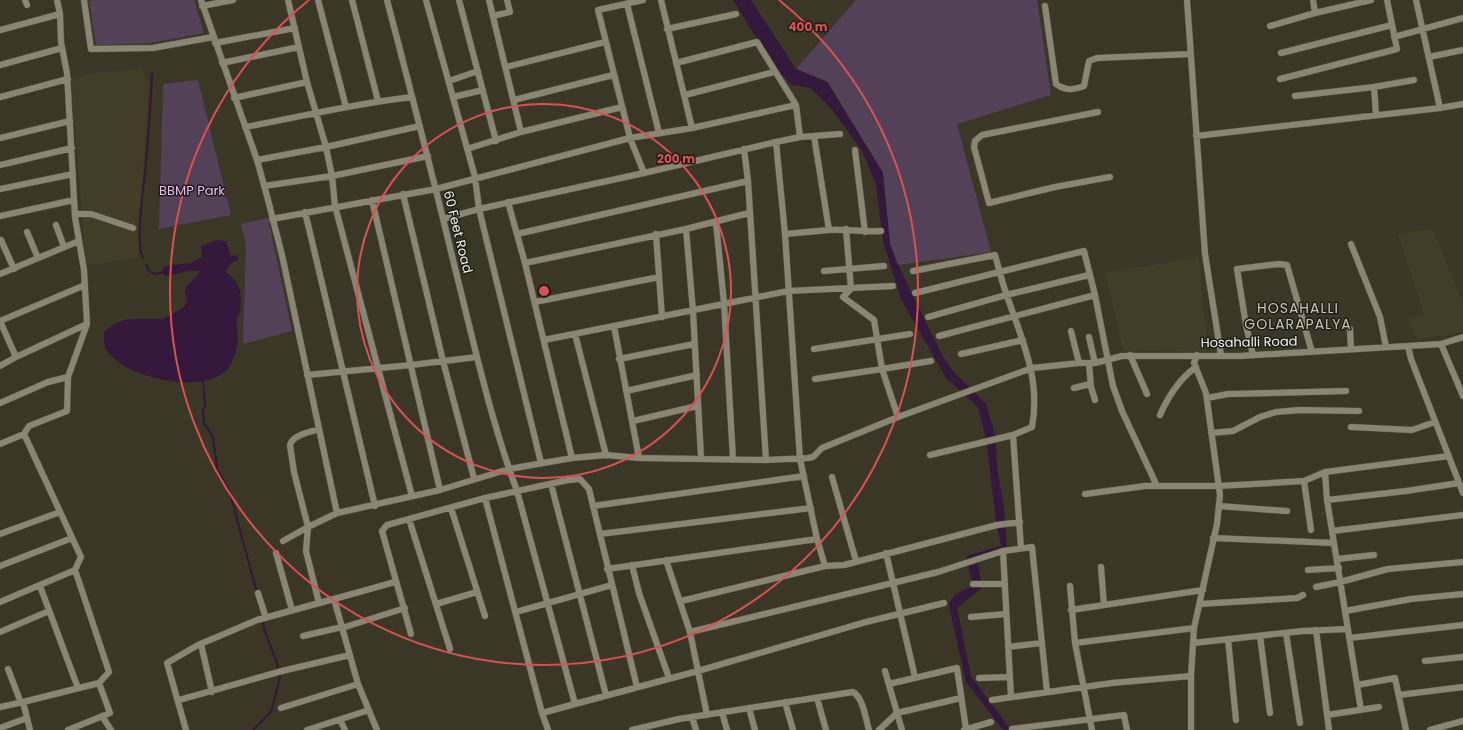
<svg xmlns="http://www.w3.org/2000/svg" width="1463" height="730" font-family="Poppins,sans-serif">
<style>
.built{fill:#413d26}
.green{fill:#534158}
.water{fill:#33183b}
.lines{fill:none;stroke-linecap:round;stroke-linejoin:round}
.stream{stroke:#33183b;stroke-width:2}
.minor-casing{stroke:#585548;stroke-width:7}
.minor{stroke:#898674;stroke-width:6}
.ring{fill:none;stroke:#dc514f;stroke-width:2}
.labels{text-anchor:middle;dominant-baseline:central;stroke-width:3;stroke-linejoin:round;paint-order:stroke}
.park-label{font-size:13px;fill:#ebb9f9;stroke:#1f1e17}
.street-label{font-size:13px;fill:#f4f3e9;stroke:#1f1e17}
.neighbourhood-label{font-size:14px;letter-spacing:1px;fill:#c6c3b0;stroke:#1f1e17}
.centre{fill:#dc514f;stroke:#1f1e17;stroke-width:2}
.ring-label{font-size:12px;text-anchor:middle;font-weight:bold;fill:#dc514f;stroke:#1f1e17;stroke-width:3;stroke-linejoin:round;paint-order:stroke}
</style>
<rect width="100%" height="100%" fill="#3a3727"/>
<path class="built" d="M140 69 149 82 138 257 86 266 71 78 93 73Z
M1433 229 1463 303V332L1417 340 1409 319 1424 314 1398 234Z
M1199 258 1208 352 1123 350 1105 272Z"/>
<path class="green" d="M95 0H194L204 33 150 43 96 45 89 1Z
M856 0H1037L1051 95 957 124 991 252 898 265 890 244 883 173 828 82 796 69Z
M198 80 231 215 159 229 163 84Z
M268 218 292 331 243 344 246 244 241 224Z"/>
<path class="water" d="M733 0H751L796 69 827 82 883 173 890 244 898 265 942 355 953 371 986 404 995 434 998 474 1004 507 1007 547 977 556 982 588 957 608 971 676 1011 730H1003L966 682 949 606 950 601 956 594 973 586 966 556 1001 546 996 521 986 438 978 407 946 378 901 299 883 241 876 184 862 151 831 108 810 88 792 85 775 68Z
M217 240 226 241 231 256 237 255 238 260 230 264 225 272C240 281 243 294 240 311 239 314 237 316 237 319 236 325 238 332 238 338 238 346 235 356 231 364 213 398 126 379 108 352 103 346 104 339 104 332L114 324 124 320 133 319H164L184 307 187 300C180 283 194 284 200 271H189L166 276 161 273 164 266 191 263 202 257 201 246Z"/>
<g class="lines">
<path class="stream" d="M143 258C135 239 143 195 145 173 148 140 151 107 152 73
M146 265 149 271 154 274 161 273
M203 381 205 404 203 412 204 423 213 437 217 468 230 493 257 593
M253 730 271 712 280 677 277 663 264 629 263 619"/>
<defs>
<path id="minor" d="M25 0 27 5
M84 0 91 49 153 48 213 37
M201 0 257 160 267 196 282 255 337 513
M288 0 307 82 326 147 332 176 335 206 412 496
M318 0 346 107
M352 0 378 101
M387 0C410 88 433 176 454 264 473 340 490 418 517 491L575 704 698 671 866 622 944 603
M426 0 475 177 479 209 541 463
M459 0 496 141
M489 0 521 132
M643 0 598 10 630 138 644 173 776 142 800 137 814 136 829 230 785 234
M661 0 692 128
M1187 0 1205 254 1221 355
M1313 0 1315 13
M1416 0 1440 108 1463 104
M627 4 659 133
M202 6 233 0
M1045 6 1056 84C1066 91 1073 90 1084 86L1089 61 1097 58 1190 54
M493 16 510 12 507 0
M1270 26 1315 13 1371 0
M667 29 736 14
M0 30 60 14
M1394 37 1463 18
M215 43 295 28
M1281 53 1392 25
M1429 57 1463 50
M222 63 299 47
M676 63 757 42 796 105 800 137
M0 65 62 48
M506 67 605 42
M1280 79 1397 49 1387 0
M449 81 478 71
M1374 87 1414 80
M685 95 774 72
M1295 96 1374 87 1376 115
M0 97 68 79
M453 97 483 90
M234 98 307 82
M514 100 613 75
M1098 112 982 135 975 141 974 147 989 203 1055 187 1110 177
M245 127C301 117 356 103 412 97
M814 136 840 134
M1196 136 1440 108
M0 138 70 121
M776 142 785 234 800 459 817 539 825 566
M467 149 521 132 622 107
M744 149 748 181 766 460
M855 150 865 232
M257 160 326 147 420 126
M0 165 72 148
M264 186 332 176 428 156
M0 189 73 174
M403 194 443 361 474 478
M372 200 440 490
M508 202 525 263 572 458
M305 212 375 506
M75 214H91L133 228
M0 216 74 200
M272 219 436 189 630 138 692 128 796 105
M443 219 479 209 644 173
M716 223 724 303 733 459
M56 225 64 247
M686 229 693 311 701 457
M846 229 851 289 843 297 874 320 882 369 931 361
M829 230C847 229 863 232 881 231
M27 232 38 258
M517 234 748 181
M656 234 662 317
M1 240 14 269
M1351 244 1380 317 1386 347
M525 263 686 229 749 213
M824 271 884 266
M913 271 995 255C999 269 1002 282 1007 296 1022 340 1041 379 1032 427L1013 435 930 455
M0 274 79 241
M85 285 0 321 16 357 87 324
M915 293 1084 251 1095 295 1113 386 1122 411 1157 486
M535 302 659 277
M928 317 1006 295 1089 275
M614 326 639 458
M1350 329 1351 349
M1071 331 1079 363
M575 334 606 455
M939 336 1095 295
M1089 337 1095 363
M544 340 788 291 893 286
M1441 344 1463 396
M1408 346 1411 359 1463 493
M814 349 910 334
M961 354 1023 340
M1130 355 1147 394
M1253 355 1246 325 1237 269 1279 264 1287 265 1312 352
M619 359 694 344
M1089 363 1091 387 1095 400
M0 366 16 357
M307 375 411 365 477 357
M815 379 882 369 898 417
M1074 388 1090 384
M626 391 697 375
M1207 398 1228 394 1346 391
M0 403 48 382 68 377
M1160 415C1168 397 1179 379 1196 367
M633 421 697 406
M1351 427 1412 430 1435 422
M1211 433 1233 431 1260 417 1276 412 1300 410 1359 411
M24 434 29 426 67 411 68 377 87 324 84 270 75 217 67 73 61 42 60 14 57 0
M1013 435 1021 548
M0 444 24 434 81 557 75 570 109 672 99 683 23 702 30 730
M832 477 856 561
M1304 481 1311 530
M551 484 606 695
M1085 494 1145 486H1219L1304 481 1325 472
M485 498 542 713 575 704
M1327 500 1406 491 1459 483
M593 506 804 476
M1219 506 1287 511
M451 508 485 616
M409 519 450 649
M1332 531 1463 515
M0 534 60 512
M600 534 811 508
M1213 538 1334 543
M283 541 308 527 337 513 440 490 509 469 572 458 606 455 639 458 766 460 808 458 813 457 822 448 898 417 1032 368 1079 363H1095L1122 356H1240L1441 344 1463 337
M276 553 292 610
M886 553 915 677
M1337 559 1374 555
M666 560 690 632 707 715
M632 565 639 593 669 678
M0 566 72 538
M1101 567 1104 605
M607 569 817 539
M1308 570 1339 568
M973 584H1005
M40 586 78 688
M1070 586 1075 643 1092 730
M1316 587 1340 582 1388 569 1463 562
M258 593 266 618
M334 599 395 582
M681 601 825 566 844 565 997 525 1020 522
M0 602 75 570
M319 603 306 551 308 527 294 472 290 445C292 435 311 432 319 429
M436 604 477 592
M1200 604 1297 598 1303 595
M1071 610 1203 590
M1345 611 1411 599 1463 594
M516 612 612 585
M971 617 1006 614
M342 628 405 608
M1316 630 1329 730
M0 632 49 611
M690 632 938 572 1003 551
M1286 633 1300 723
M411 634 382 531 387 525 485 498 568 480 580 479 589 489 637 687
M303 636 342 627
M1260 636 1270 713
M1349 638 1463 625
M1228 639 1236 720
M1075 643 1194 628
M1193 643 1303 631 1347 629
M201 644 212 692
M1008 647 1042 643
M1425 661 1463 657
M8 669 21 703
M885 671 902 730
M1191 676 1194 628 1217 524 1220 495 1206 393 1194 363 1197 355
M979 678 1010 677
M889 684 957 668 966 729
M1357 685 1395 678 1406 730
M1399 695 1463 687
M1011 697 1003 551 1032 547 1047 692
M817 698 826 730
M179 700 282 671 350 655
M992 700 1112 683 1191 676V730
M785 702 793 730
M0 707 23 702
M281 708 358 684
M749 708 755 730
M1361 710 1327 500 1325 472 1449 456
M722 712 727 730
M542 713 548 730
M1327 715 1379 707
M102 716 111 730
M692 717 696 730
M340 720 345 730
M0 728 27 718
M1012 729 1124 715 1127 730
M68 730 110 713 99 683
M186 730 167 663 198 645 257 620 334 599 358 684 377 730
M307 730 369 710
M632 730 679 719 853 692C863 697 866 720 869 730
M879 730 897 713 961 698
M964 730 991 722
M1430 730 1463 721"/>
</defs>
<use href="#minor" class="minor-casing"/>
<use href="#minor" class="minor"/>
</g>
<g class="ring">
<circle cx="544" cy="291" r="187"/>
<path d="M779 0A374 374 0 1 1 309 0"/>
</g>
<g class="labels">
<g class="park-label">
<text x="192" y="190">BBMP Park</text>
</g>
<g class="street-label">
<text transform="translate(458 232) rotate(76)">60 Feet Road</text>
<text transform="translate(1249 342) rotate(-1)">Hosahalli Road</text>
</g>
<g class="neighbourhood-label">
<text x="1298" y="308">HOSAHALLI<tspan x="1298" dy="16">GOLARAPALYA</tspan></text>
</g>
</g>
<circle cx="544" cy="291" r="6" class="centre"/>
<g class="ring-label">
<text x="808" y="31">400 m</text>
<text x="676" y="163">200 m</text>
</g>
</svg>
